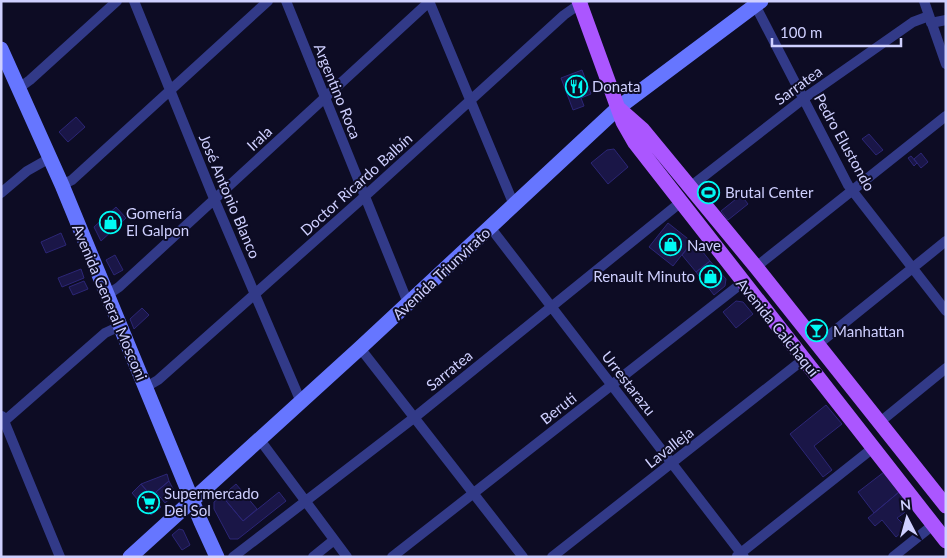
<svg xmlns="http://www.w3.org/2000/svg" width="947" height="558" font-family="Lato,sans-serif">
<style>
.building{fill:#1a1647;stroke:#2c2676}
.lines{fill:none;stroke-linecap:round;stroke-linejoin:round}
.street{stroke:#323a88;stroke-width:10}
.secondary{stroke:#6676ff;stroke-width:15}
.primary{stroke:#ab56ff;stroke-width:15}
.labels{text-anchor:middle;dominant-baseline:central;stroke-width:4;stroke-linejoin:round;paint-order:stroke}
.street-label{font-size:15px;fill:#cfd0ff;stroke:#0d0c24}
.poi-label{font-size:15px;fill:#cfd0ff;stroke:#0d0c24;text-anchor:start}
</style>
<rect width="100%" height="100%" fill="#0d0c24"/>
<path class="building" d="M582 70 591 94 581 98 584 106 573 110 561 78Z
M76 117 85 127 68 142 59 132Z
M869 134 883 150 876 155 862 139Z
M614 149 628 167 608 184 591 163 607 150Z
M921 153 928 162 921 168 914 159Z
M911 156 917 163 914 166 908 158Z
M741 195 748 204 728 220 721 211Z
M116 207 126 218 101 241 94 227Z
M668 223 692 242 673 266 649 247Z
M61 233 66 245 46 253 41 242Z
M694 241 710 261 696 272 682 255Z
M115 255 123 270 114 275 106 260Z
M710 261 726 279 725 286 714 295 696 272Z
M81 269 84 278 62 287 58 278Z
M84 281 88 289 73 295 69 287Z
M736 301 743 302 753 314 736 328 723 312Z
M142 308 149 315 134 329 130 319Z
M826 405 842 424 814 446 832 470 823 477 790 434Z
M884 472 899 492 874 513 858 492Z
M167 474 169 481 151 496 141 484Z
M169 481 174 491 172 497 165 503 156 492Z
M141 484 161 507 151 515 132 493Z
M236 484 257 509 243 521 222 496Z
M279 492 286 501 238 539H230L214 509V502L222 496 243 521Z
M899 492 911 508 897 518 907 528 896 537 882 520 875 526 868 518Z
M179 529 183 530 190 545 182 550 172 535Z"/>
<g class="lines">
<path class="street" d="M134 1 215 201 301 402
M286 1 408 303
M429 1 514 205
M753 1 848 185 946 311
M924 1 946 64
M931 23 946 20
M19 88 30 80 117 1
M62 185 72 180 268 1
M690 187 803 99 913 22 929 16
M1 193 27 171 50 158
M490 227 744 557
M756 267 946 116
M107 295 119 287 430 1
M817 345 946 241
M360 348 523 557
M146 387 158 380 364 197 564 15 584 1
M2 416 60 557
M880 422 946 368
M1 424 105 333 120 326
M260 440 347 557
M737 556 873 448
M233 557 415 417 681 202
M313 557 334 540
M392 557 742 283
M552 557 804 359
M893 557 933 525"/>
<path class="secondary" d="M1 49 62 185 201 522 217 557
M130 557 360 348 618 108 761 1"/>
<path class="primary" d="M579 1 623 122 635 143 946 541
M618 108 643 130 756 267 946 506"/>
</g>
<defs>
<symbol id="restaurant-ring" viewBox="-11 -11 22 22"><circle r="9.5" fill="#0d0c24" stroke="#00faf4" stroke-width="1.5"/><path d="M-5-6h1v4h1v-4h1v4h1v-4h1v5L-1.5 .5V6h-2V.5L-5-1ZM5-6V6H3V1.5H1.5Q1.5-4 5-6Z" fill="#00faf4"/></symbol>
<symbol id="stadium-ring" viewBox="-11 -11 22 22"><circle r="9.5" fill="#0d0c24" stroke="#00faf4" stroke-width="1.5"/><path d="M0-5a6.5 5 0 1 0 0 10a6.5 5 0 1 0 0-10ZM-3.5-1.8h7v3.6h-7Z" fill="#00faf4"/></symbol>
<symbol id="shop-ring" viewBox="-11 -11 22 22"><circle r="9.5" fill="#0d0c24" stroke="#00faf4" stroke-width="1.5"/><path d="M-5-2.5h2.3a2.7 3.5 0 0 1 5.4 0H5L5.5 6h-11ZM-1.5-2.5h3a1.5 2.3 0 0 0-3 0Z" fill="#00faf4"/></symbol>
<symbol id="bar-ring" viewBox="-11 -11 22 22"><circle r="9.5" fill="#0d0c24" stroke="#00faf4" stroke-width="1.5"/><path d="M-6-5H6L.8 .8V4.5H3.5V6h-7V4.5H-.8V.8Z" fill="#00faf4"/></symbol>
<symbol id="supermarket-ring" viewBox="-11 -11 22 22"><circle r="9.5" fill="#0d0c24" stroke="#00faf4" stroke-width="1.5"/><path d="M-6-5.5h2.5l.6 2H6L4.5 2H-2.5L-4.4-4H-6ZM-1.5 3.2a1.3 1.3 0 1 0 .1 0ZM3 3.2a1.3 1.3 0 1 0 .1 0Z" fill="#00faf4"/></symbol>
</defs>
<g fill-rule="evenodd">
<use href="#restaurant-ring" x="564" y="74" width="25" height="25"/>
<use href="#stadium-ring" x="696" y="180" width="25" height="25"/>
<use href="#shop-ring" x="98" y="210" width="25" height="25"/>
<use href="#shop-ring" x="658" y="232" width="25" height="25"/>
<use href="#shop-ring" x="698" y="264" width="25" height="25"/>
<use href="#bar-ring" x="804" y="318" width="25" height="25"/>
<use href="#supermarket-ring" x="136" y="490" width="25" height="25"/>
</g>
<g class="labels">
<g class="street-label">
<text transform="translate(798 85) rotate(-36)">Sarratea</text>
<text transform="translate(338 91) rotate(68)">Argentino Roca</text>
<text transform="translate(259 138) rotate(-43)">Irala</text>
<text transform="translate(845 142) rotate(61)">Pedro Elustondo</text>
<text transform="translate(356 184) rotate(-42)">Doctor Ricardo Balbín</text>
<text transform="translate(230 196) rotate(67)">José Antonio Blanco</text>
<text transform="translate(441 273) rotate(-43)">Avenida Triunvirato</text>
<text transform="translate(110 302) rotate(67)">Avenida General Mosconi</text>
<text transform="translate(778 327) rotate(51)">Avenida Calchaquí</text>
<text transform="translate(449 370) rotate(-39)">Sarratea</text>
<text transform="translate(629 383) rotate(52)">Urrestarazu</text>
<text transform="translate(558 408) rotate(-38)">Beruti</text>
<text transform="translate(669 447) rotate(-38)">Lavalleja</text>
</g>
<g class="poi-label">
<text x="592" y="86">Donata</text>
<text x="725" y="192">Brutal Center</text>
<text x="126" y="213">Gomería<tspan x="126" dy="17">El Galpon</tspan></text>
<text x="687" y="245">Nave</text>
<text x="695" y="276" text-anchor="end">Renault Minuto</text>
<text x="833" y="331">Manhattan</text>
<text x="164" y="493">Supermercado<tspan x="164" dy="17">Del Sol</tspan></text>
</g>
</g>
<rect width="947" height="558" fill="none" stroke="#cfd0ff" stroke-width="5"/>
<g transform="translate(907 518) rotate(354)" stroke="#0d0c24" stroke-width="4" paint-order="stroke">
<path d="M0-4L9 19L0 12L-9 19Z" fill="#cfd0ff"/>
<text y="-8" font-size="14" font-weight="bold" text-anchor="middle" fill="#cfd0ff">N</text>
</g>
<path d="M772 38v8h129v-8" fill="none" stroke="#cfd0ff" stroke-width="2.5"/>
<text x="780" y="38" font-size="15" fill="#cfd0ff" stroke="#0d0c24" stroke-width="4" paint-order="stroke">100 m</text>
</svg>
